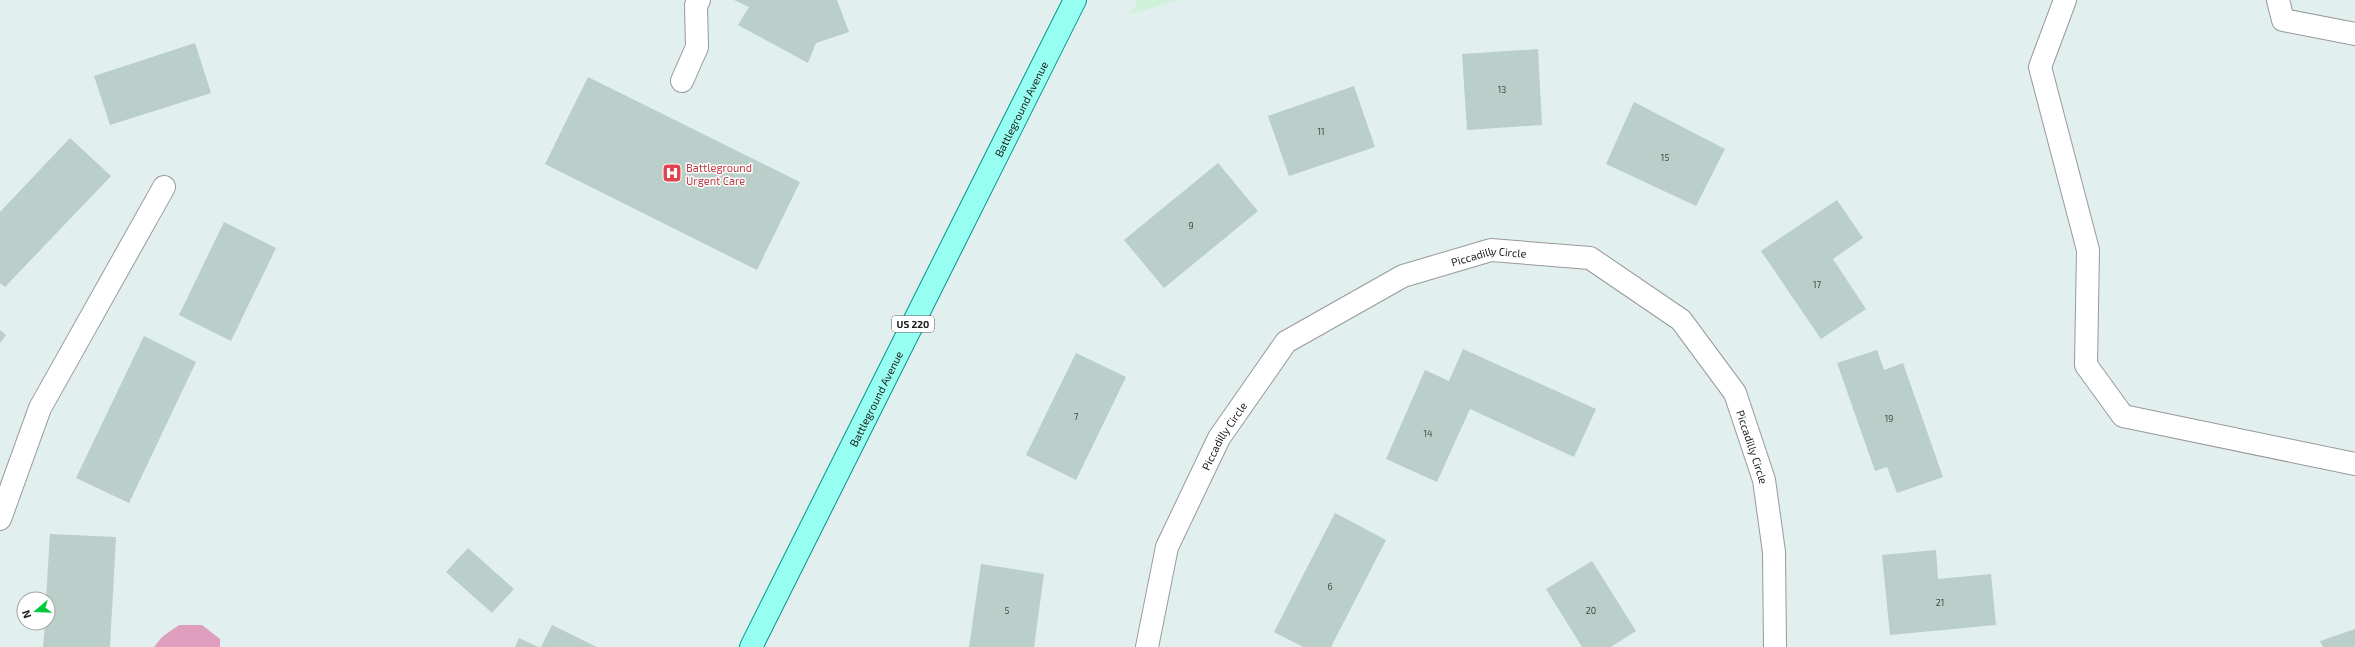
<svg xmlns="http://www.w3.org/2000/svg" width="2355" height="647" font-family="'Exo 2',sans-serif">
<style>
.commercial{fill:#cff1da}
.water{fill:#e09ebe}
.building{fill:#bacfc9}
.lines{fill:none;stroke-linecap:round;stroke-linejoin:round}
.minor-casing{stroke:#999;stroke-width:24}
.major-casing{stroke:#009590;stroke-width:24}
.minor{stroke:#fff;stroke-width:22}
.major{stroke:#96fff1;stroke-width:22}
.labels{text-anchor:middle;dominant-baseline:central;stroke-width:3;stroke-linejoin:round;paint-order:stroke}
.number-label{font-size:9px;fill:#444947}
.shield{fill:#fff;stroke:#606060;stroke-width:1}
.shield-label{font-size:10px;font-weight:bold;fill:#1c1c1c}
.street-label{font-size:11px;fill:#1c1c1c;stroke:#fff}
.health-label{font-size:11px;fill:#be3a42;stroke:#fff;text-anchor:start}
</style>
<rect width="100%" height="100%" fill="#e1efee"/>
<path class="commercial" d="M1138 0H1178L1131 14Z"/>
<path class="water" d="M179 625H202L220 639V647H154L162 637Z"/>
<path class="building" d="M734 0H837L849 32 816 43 808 63 738 25 749 7Z
M195 43 211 93 110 125 94 76Z
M1538 49 1542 125 1467 130 1462 54Z
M588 77 800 182 757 270 545 164Z
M1354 86 1375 147 1289 176 1268 116Z
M1634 102 1725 149 1696 206 1606 164Z
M70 138 111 176 5 287 0 283V212Z
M1218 163 1258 211 1164 288 1124 240Z
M1837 200 1863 238 1833 259 1866 309 1821 339 1761 251Z
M224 222 276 248 231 341 179 315Z
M0 330 6 335 0 343Z
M144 336 196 362 129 503 76 478Z
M1463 349 1596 409 1574 457 1470 409 1437 482 1386 459 1425 370 1449 381Z
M1877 350 1884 370 1903 363 1943 477 1897 493 1887 467 1875 471 1837 363Z
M1076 353 1126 377 1076 480 1026 455Z
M1335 513 1386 540 1331 647H1303L1274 632Z
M50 534 116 537 110 647H43L45 623H48V599H46Z
M468 548 514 589 492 613 446 572Z
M1936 550 1938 579 1991 574 1996 625 1890 635 1882 555Z
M1592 561 1636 631 1611 647H1582L1546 589Z
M981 564 1044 574 1034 647H969Z
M552 625 597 647H541Z
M2355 629V647H2323L2320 641Z
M519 638 538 647H515Z"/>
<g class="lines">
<defs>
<g id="minor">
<path d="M2065 0 2040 67 2088 250 2086 365 2123 416 2355 464"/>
<path d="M2278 0 2283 20 2355 34"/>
<path d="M682 81 697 47 696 5 699 0"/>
<path d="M0 519 40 408 164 187"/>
<path id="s1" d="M1147 647 1167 547 1219 438 1286 342 1403 276 1491 250 1590 258 1681 320 1735 393 1764 480 1774 552 1775 647"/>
</g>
<g id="major">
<path id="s2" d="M751 647 1075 0"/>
</g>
</defs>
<use href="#minor" class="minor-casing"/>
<use href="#major" class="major-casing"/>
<use href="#minor" class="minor"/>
<use href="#major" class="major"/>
</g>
<defs>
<symbol id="hospital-square" viewBox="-11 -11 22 22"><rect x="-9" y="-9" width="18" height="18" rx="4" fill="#e0444e" stroke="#fff"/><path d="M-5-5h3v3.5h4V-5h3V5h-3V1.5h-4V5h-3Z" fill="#fff"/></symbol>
</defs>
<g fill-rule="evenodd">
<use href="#hospital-square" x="661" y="162" width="22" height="22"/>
</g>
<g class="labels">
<g class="number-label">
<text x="1502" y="89">13</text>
<text x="1321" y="131">11</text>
<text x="1665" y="157">15</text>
<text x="1191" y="225">9</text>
<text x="1817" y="284">17</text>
<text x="1076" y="416">7</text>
<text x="1889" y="418">19</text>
<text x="1428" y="433">14</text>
<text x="1330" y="586">6</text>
<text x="1940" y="602">21</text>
<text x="1007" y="610">5</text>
<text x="1591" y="610">20</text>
</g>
<rect class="shield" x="892" y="316" width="42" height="16" rx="3"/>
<g class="shield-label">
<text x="913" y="324">US 220</text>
</g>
<g class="street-label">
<text stroke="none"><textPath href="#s2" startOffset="602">Battleground Avenue</textPath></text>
<text stroke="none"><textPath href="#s1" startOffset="563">Piccadilly Circle</textPath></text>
<text stroke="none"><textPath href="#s2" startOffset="278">Battleground Avenue</textPath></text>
<text stroke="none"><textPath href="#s1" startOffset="227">Piccadilly Circle</textPath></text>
<text stroke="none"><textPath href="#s1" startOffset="923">Piccadilly Circle</textPath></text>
</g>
<g class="health-label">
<text x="686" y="167">Battleground<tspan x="686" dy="13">Urgent Care</tspan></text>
</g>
</g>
<g transform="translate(36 611) rotate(251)"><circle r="19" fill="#ffffff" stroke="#a4a4a4"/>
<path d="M0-3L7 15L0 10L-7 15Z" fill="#00c93c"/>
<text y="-6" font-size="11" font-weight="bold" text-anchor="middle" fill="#1c1c1c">N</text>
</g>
</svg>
